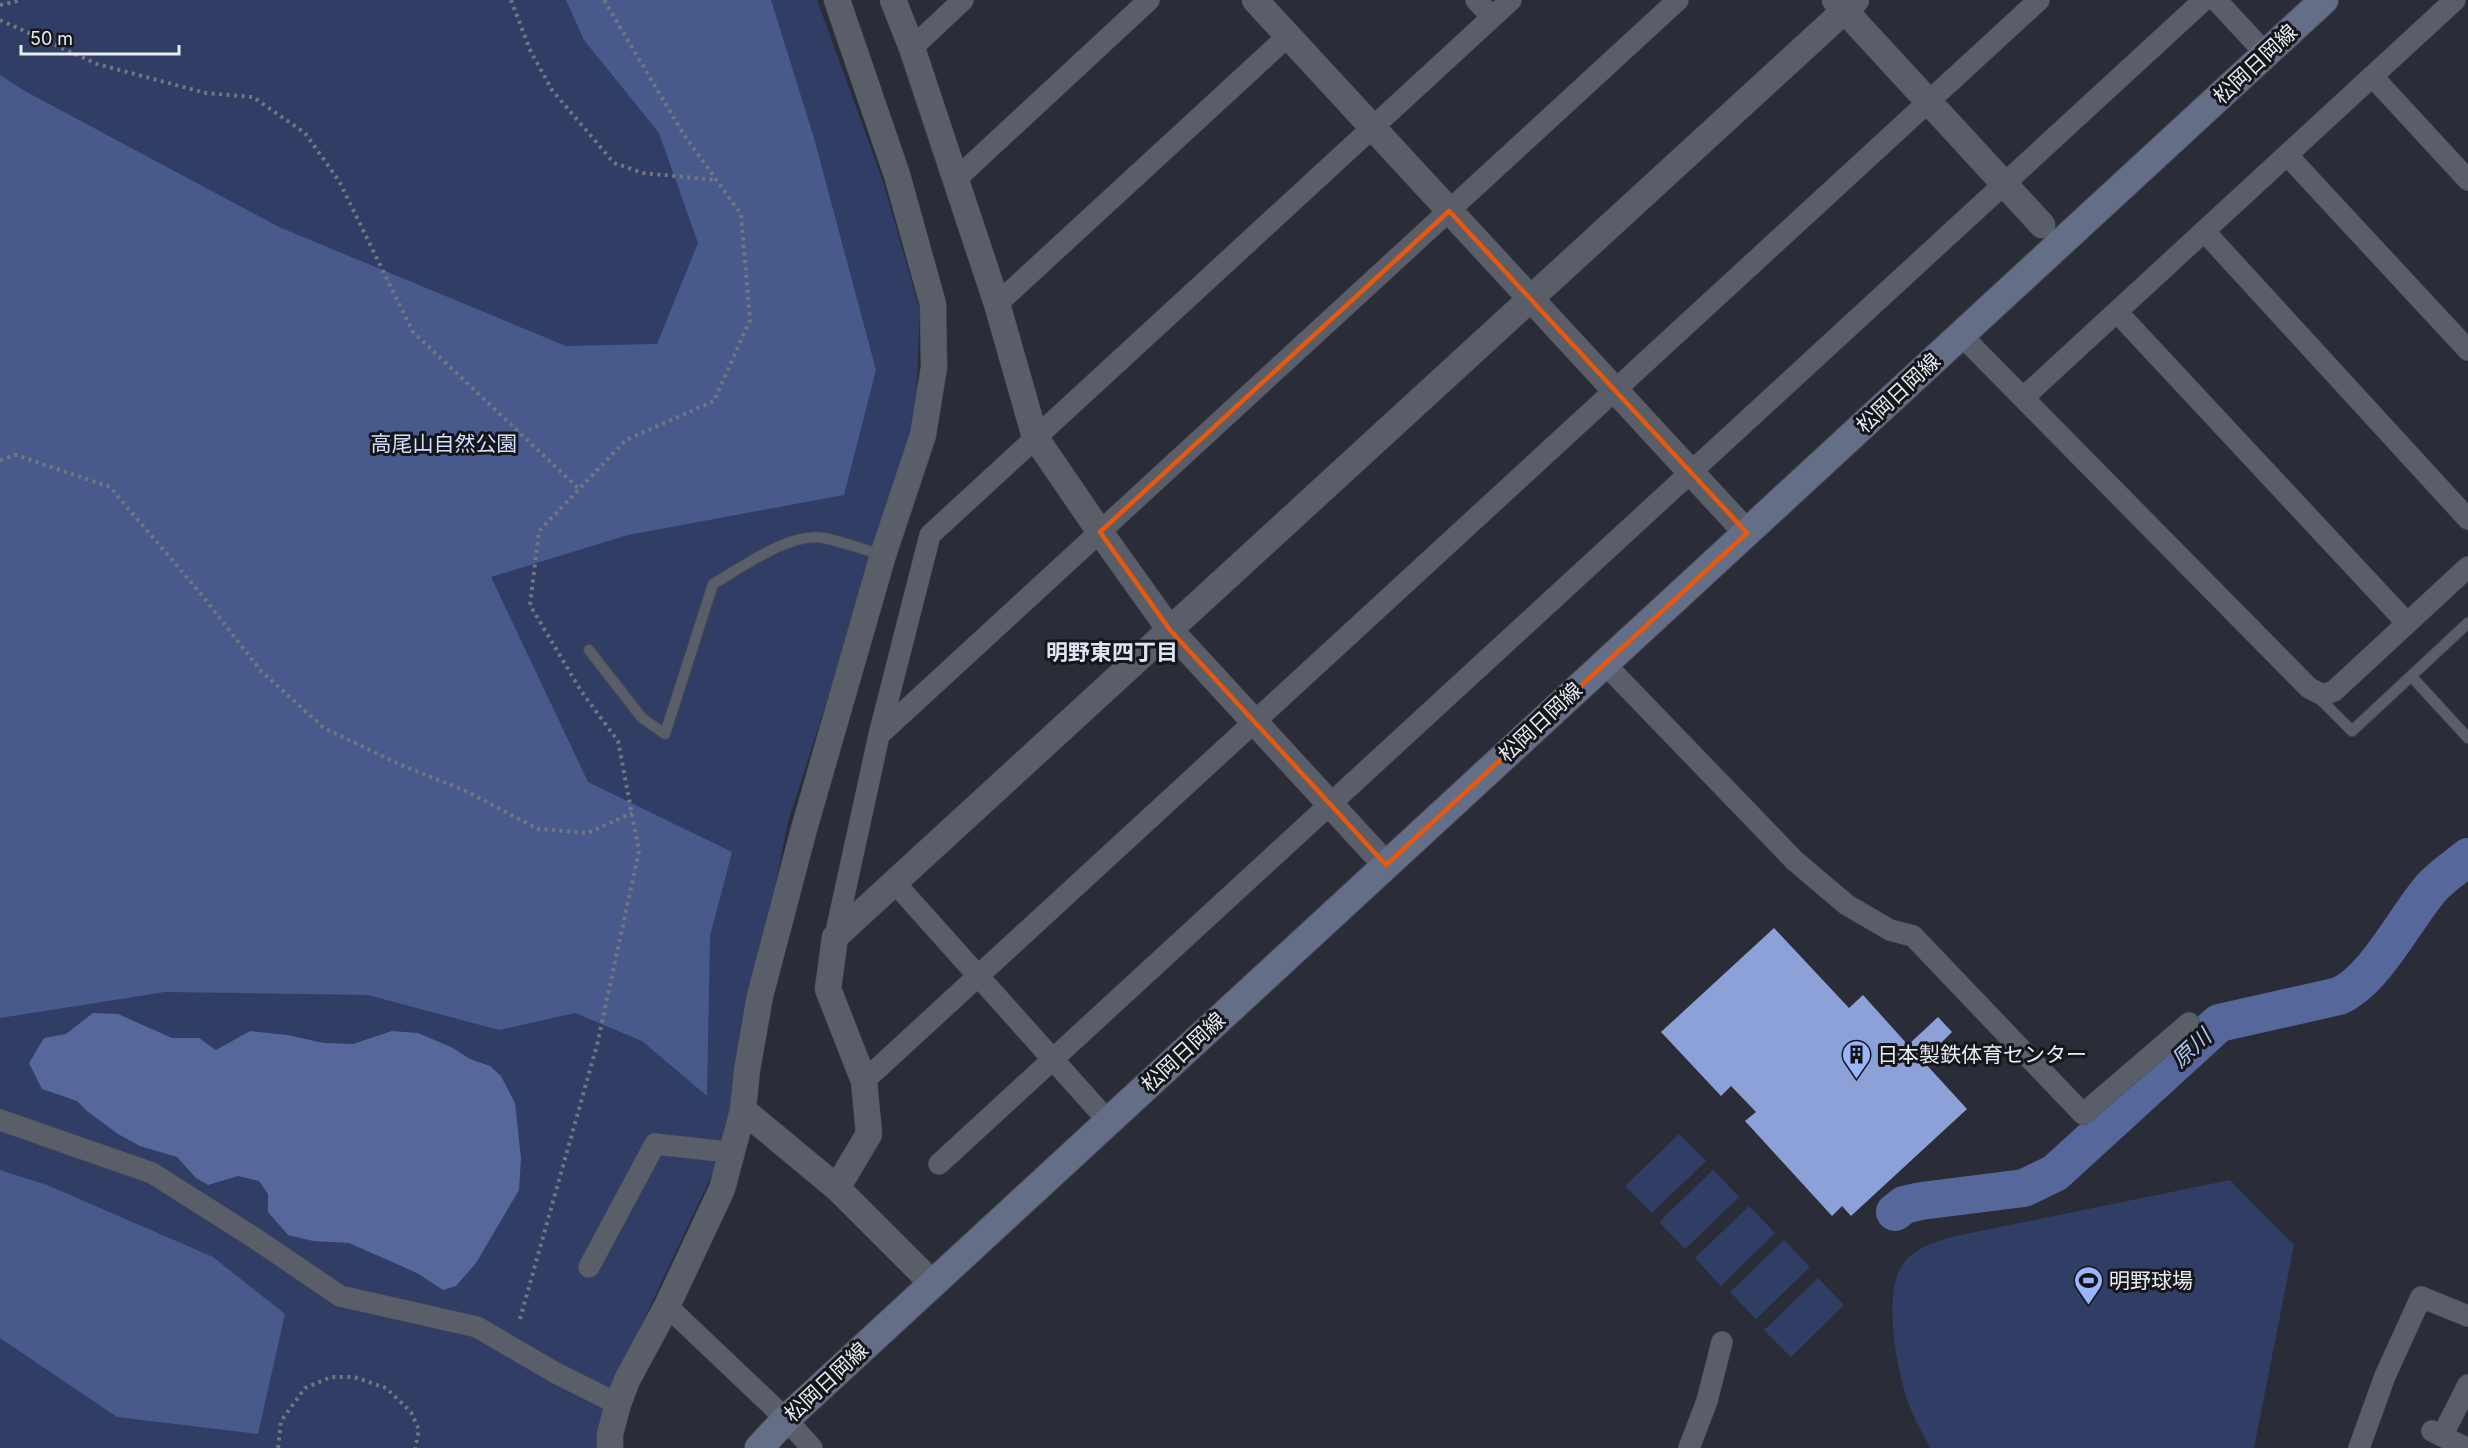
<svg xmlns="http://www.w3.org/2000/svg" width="2468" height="1448" font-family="Inter,'Noto Sans JP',sans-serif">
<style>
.green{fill:#303d64}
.forest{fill:#48598c}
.water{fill:#55679b}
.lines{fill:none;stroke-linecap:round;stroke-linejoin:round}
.river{stroke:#55679b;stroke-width:38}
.building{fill:#8da1d9}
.service-casing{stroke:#464952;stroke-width:12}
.minor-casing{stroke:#464952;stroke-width:22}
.tertiary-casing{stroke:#464952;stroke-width:27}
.secondary-casing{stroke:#464952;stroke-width:30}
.path{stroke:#74767f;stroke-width:4;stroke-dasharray:3 4.5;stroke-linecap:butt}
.service{stroke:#5a5e69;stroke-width:10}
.minor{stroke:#5a5e69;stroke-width:21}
.tertiary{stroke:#5a5e69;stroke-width:26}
.secondary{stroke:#646e87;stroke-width:28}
.marked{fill:none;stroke:#e8590c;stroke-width:4.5;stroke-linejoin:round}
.labels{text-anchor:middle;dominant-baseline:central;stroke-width:6;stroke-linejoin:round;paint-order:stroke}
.street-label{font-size:21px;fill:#eaecf3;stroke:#14161a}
.park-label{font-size:21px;fill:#d2dfff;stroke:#14161a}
.poi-label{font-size:21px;fill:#eaecf3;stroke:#14161a;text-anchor:start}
.neighbourhood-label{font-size:22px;font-weight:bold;fill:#dfe4f2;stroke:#14161a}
.water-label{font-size:22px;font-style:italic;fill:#b3c5f3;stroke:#14161a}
</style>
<rect width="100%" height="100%" fill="#2a2d37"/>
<path class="green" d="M0 0H817L883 181 920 311 915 426 788 822 732 1101 717 1164 615 1381 605 1448H0Z
M1679 1134 1706 1161 1652 1213 1625 1186Z
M1713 1170 1739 1197 1685 1249 1659 1222Z
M2230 1180 2294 1245 2254 1448H1930C1923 1433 1913 1418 1908 1402 1897 1369 1883 1299 1901 1267 1912 1248 1937 1241 1956 1236Z
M1749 1206 1775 1233 1721 1286 1695 1258Z
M1784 1240 1810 1267 1756 1319 1730 1292Z
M1818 1278 1844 1305 1791 1357 1764 1330Z"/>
<path class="forest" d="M566 0H771L814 138 876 370 844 495 628 535 491 577 588 782 732 852 710 936 707 1096 642 1041 575 1013 499 1030 368 995 165 992 0 1018V75L23 90 279 227 566 346 657 344 698 243 659 133 584 40Z
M0 1170 47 1185 213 1257 285 1314 258 1434 117 1417 0 1338Z"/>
<path class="water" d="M93 1013 118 1014 172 1038H199L216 1050 250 1031 287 1035 324 1043 353 1044 392 1031 418 1033 453 1048 470 1059 490 1066 501 1076 515 1103 521 1158 519 1190 476 1263 456 1286 443 1290 417 1273 349 1243 313 1241 288 1235 268 1212V1194L259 1181 238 1176 208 1185 196 1178 177 1157 140 1146 118 1134 87 1111 77 1101 42 1089 29 1063 44 1038 66 1034Z"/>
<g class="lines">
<path class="river" d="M1895 1212 1904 1205 1921 1201 2024 1188 2055 1173 2219 1023 2339 996C2376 979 2405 918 2432 887 2442 876 2456 867 2468 857"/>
</g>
<path class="building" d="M1774 928 1849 1008 1863 995 1908 1045 1938 1017 1952 1032 1923 1061 1967 1109 1851 1216 1842 1206 1832 1216 1745 1121 1756 1112 1731 1086 1721 1096 1661 1032Z"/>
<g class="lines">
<defs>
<path id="service" d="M589 650 642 718 665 734 713 584C743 567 789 532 824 538 844 542 864 550 883 555
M2411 676 2468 738
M2316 695 2352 731 2468 623"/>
<path id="minor" d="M1476 0 1492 17
M2216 0 2266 54
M912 48 963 0
M2372 76 2468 180
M2287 155 2468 350
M955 180 1149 0
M2204 231 2468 519
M997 304 1288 36
M2117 312 2407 623
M1961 335 2309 688 2323 695 2334 691 2468 567
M2023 398 2455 0
M1604 663 1795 861 1847 905 1890 930 1913 936 2083 1114 2189 1023
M879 735 1678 0
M895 883 1108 1121
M835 937 879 735 930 535 1511 0
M864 1081 2039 0
M0 1120 152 1173 256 1239 340 1296 477 1327 554 1372 618 1404
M939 1164 2204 0
M589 1267 655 1144 719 1151 732 1155
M667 1306 786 1419 812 1448
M2432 1431 2462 1446
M2442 1436 2468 1385
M1689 1448 1707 1401 1722 1342
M2359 1448 2385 1376 2421 1297 2468 1316"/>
<path id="tertiary" d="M893 0 912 48 997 304 1035 437 1100 532 1170 630 1386 865
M1255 0 1747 533
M1835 0 2042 225
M743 1110 837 1188 933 1284
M837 1188 869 1134 864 1081 828 989 835 937 1856 0
M610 1448V1434L618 1404 627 1380 667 1306 722 1189 743 1110 747 1070 760 996 804 829 883 555 923 435 934 367 933 304 897 175 837 0"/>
<path id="secondary" d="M759 1448 786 1419 2324 0"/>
</defs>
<use href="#service" class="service-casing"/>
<use href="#minor" class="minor-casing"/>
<use href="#tertiary" class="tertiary-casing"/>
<use href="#secondary" class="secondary-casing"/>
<path class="path" d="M511 0 530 50 552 90 614 163 643 173 716 180
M0 5 22 0
M0 20 97 64 206 93 253 97 305 133 339 181 413 332 579 489
M0 460 16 455 110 487 201 594 261 671 324 728 401 765 466 791 538 829 588 833 632 813
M520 1319 597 1045 639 851 618 741 581 691 530 605 539 531 626 440 714 401 750 320 741 214 684 135 604 0
M278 1448 281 1421 305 1388 331 1377H354L386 1388 411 1412 419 1430 415 1448"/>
<use href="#service" class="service"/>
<use href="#minor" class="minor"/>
<use href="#tertiary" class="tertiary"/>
<use href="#secondary" class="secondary"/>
</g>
<path class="marked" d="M1449 211 1747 533 1386 865 1170 630 1100 532Z"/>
<defs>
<symbol id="building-pin" viewBox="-11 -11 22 30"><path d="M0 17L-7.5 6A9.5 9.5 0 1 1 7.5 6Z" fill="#9ab5fd" stroke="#14161a"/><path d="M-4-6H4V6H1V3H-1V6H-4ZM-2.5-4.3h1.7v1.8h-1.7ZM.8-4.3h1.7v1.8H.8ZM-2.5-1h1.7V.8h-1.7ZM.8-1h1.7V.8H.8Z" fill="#111"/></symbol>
<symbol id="stadium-pin" viewBox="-11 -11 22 30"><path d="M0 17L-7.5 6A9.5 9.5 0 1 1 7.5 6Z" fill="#9ab5fd" stroke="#14161a"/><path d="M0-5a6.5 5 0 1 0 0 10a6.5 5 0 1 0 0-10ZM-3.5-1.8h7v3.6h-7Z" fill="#111"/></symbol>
</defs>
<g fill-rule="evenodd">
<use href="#building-pin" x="1840" y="1038" width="33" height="45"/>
<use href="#stadium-pin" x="2072" y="1264" width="33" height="45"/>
</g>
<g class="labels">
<g class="street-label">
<text transform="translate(2255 64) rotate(-43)">松岡日岡線</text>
<text transform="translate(1898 393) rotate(-43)">松岡日岡線</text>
<text transform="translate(1540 722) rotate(-43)">松岡日岡線</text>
<text transform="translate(1183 1052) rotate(-43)">松岡日岡線</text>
<text transform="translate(826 1382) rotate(-43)">松岡日岡線</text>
</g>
<g class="park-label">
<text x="444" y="443">高尾山自然公園</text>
</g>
<g class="poi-label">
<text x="1877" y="1054">日本製鉄体育センター</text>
<text x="2109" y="1280">明野球場</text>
</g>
<g class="neighbourhood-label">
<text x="1112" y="652">明野東四丁目</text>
</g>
<g class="water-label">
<text transform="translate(2191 1048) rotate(-43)">原川</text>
</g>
</g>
<path d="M21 45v9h158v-9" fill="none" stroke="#eaecf3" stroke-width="3"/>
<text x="30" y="45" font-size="18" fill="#eaecf3" stroke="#14161a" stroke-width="4.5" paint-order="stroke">50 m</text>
</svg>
